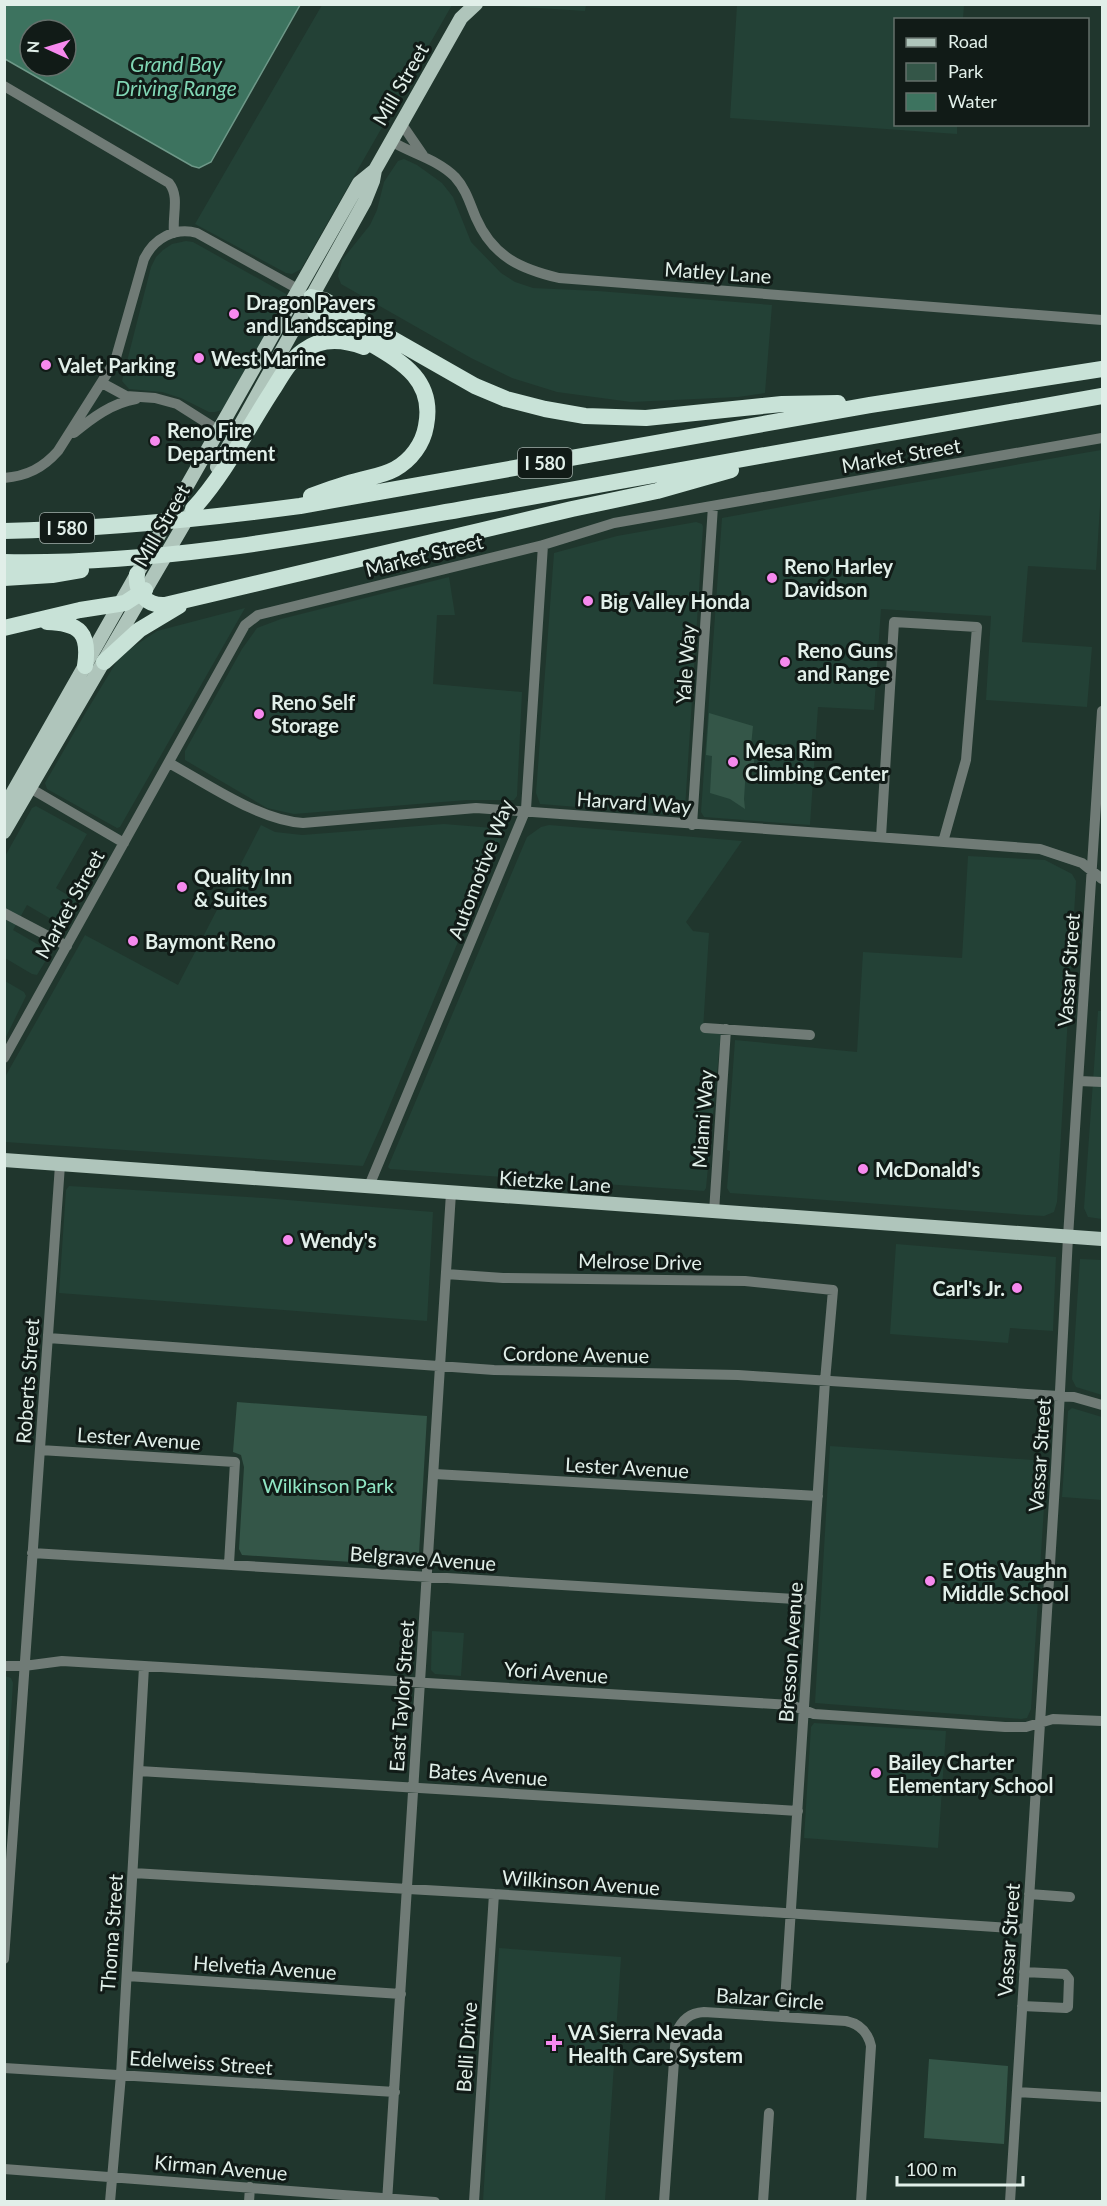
<svg xmlns="http://www.w3.org/2000/svg" width="1107" height="2206" font-family="Lato,sans-serif">
<style>
.built{fill:#234136}
.green{fill:#345648}
.water{fill:#3d735f;stroke:#6e9888;stroke-width:1.5;fill-rule:evenodd}
.lines{fill:none;stroke-linecap:round;stroke-linejoin:round}
.minor{stroke:#707b76;stroke-width:10}
.major{stroke:#afc5bb;stroke-width:14}
.highway{stroke:#c8e2d7;stroke-width:16}
.poi-dot{fill:#f689ee;stroke:#111b17;stroke-width:2}
.labels{text-anchor:middle;dominant-baseline:central;stroke-width:6;stroke-linejoin:round;paint-order:stroke}
.shield{fill:#111b17;stroke:#a3afaa;stroke-width:1.5}
.shield-label{font-size:18px;font-weight:bold;fill:#e1efe9}
.street-label{font-size:20px;fill:#e1efe9;stroke:#111b17}
.poi-label{font-size:20px;font-weight:bold;fill:#e1efe9;stroke:#111b17;text-anchor:start}
.park-label{font-size:20px;fill:#90e6c4;stroke:#111b17}
.water-label{font-size:21px;font-style:italic;fill:#80d6b4;stroke:#111b17}
</style>
<rect width="100%" height="100%" fill="#20362d"/>
<path class="built" d="M322 5H452L301 269 292 274 286 273 195 224Z
M491 5 586 4V5L585 11Z
M737 5H964L963 19 896 20V124L957 125V134L730 118Z
M404 159 417 165 442 183 453 197 471 242 501 273 515 282 533 288 598 291 772 305 765 393 738 397 631 402 557 392 512 378 471 358 341 284 338 276 342 260 370 225 377 210 384 182 398 161Z
M186 241 193 242 286 294V298L222 410 215 412H209L181 398 162 392 129 389 122 381 151 267 156 257 163 250 172 244Z
M1101 450 1102 474 1096 570 1028 566 1022 642 1092 647 1087 707 986 700 991 616 881 609 874 710 818 707 810 825 704 817 701 812 722 518 889 487Z
M696 522 702 524 703 527 685 809 676 815 540 804 536 793 554 553 617 536Z
M449 577 455 615H437L433 684 522 692 517 796 514 800H467L294 814 267 808 185 760V751L242 649 257 628 281 619Z
M245 608 120 827 117 828 47 789 45 783 86 712 117 661 130 649 157 631Z
M36 806 87 834 56 888 79 902 65 927 27 905 13 930 51 952 37 975 32 974 5 958 4 858 32 808Z
M444 824 505 829 382 1124 363 1166 5 1142V1077L85 935 178 985 261 825 275 832 302 835Z
M549 825 742 841 686 922 693 931 709 933 703 1030 721 1032 706 1188 704 1191 390 1169 388 1167 527 837 541 827Z
M968 856 1045 860 1072 874 1076 881 1057 1202 1054 1212 1044 1216 1027 1215 730 1193 727 1188 730 1151 727 1150 735 1040 857 1052 863 952 962 958Z
M5 981 24 992 26 996 5 1039Z
M1098 1011H1102V1219L1088 1217 1084 1208Z
M69 1186 264 1198 433 1212 427 1321 59 1293 66 1190Z
M896 1244 1056 1257 1053 1331 1010 1328 1008 1343 890 1334Z
M1080 1259 1102 1260V1395L1076 1387 1072 1379Z
M1072 1408 1102 1417V1500L1062 1497 1068 1411Z
M830 1446 1047 1461 1031 1709 1027 1718 1021 1719 815 1703Z
M432 1631 464 1633 461 1676 435 1674 431 1670Z
M5 1676 11 1678 13 1683 5 1804Z
M814 1723 946 1731 938 1848 804 1838 811 1727Z
M499 1948 621 1957 605 2201H483Z"/>
<path class="green" d="M709 713 753 726 751 746 756 747 753 770 746 768 744 799 745 809 730 799 710 793 712 756 706 755Z
M237 1402 427 1416 419 1554 415 1566 242 1555 239 1549 244 1467 241 1455 233 1452Z
M929 2059 1008 2066 1004 2144 924 2138Z"/>
<path class="water" d="M5 4H300V5L211 162 199 168 192 166 5 59ZM30 30H66V66H30Z"/>
<g class="lines">
<path class="minor" d="M4 86 169 183C180 197 172 215 174 233
M401 123 423 155
M391 141C412 154 437 159 455 177 466 189 470 204 476 218 493 257 521 269 559 278L1102 320
M102 383 126 396 155 398 177 404 218 430
M74 433C92 418 112 403 136 399
M4 478C27 476 43 468 58 451L115 361 144 259C154 238 175 227 197 233L298 289
M169 763C208 784 258 820 303 823L476 808 822 833 1040 849 1082 863 1102 879
M23 784 124 843
M692 825 713 506
M881 837 894 622 977 627 966 760 943 842
M4 913 67 946
M705 1028 810 1035
M4 1058 245 625 258 615 543 545 614 523 1102 438
M1079 1081 1102 1082
M369 1186 526 809 543 545
M714 1212 726 1029
M446 1274 503 1278 745 1281 833 1290 825 1381 784 2017
M48 1338 494 1370 738 1375 1074 1397 1102 1405
M40 1450 235 1462 229 1564
M434 1474 818 1496
M32 1553 811 1600
M4 1666H24L62 1661 791 1705 814 1714 1005 1727H1026L1053 1719 1102 1721
M139 1771 798 1811
M133 1873 494 1894 1027 1929
M1029 1894 1070 1897
M4 1959 60 1165
M127 1976 401 1994
M1022 2006 1066 2008 1068 2007 1069 1979 1065 1974 1024 1972
M4 2068 395 2092
M1017 2092 1102 2097
M4 2169 435 2202
M110 2202 121 2075 144 1667
M249 2202 250 2187
M387 2202 451 1193
M474 2202 494 1894
M664 2202 676 2033C682 2019 690 2013 704 2012L846 2021C860 2024 868 2032 871 2046L861 2202
M763 2202 769 2113
M1010 2202 1056 1468 1068 1237 1102 711"/>
<path class="major" d="M217 467 365 201 373 181 375 170 461 18 476 4
M4 808 359 183 375 170
M4 832 191 512
M4 1160 1102 1239"/>
<path class="highway" d="M311 496C327 490 343 484 360 480 372 477 384 475 395 469 411 460 423 444 426 426 435 380 402 362 368 342 351 333 334 323 316 313L312 306 311 297 324 300 475 386 506 399 545 409 585 416 646 418 782 404 838 403
M193 509C225 474 246 431 272 391 281 377 289 361 303 351 322 337 343 339 364 347
M4 531C103 529 202 519 300 506L870 405 1102 369
M4 562C168 565 331 532 492 504 695 468 899 430 1102 396
M137 574C135 592 146 606 165 605L572 509 657 491 731 470
M4 578 52 575 81 570
M47 622C80 623 90 633 85 666
M4 628 80 610 125 603 145 590
M104 662 139 630 179 606"/>
</g>
<g class="poi-dot">
<circle cx="234" cy="314" r="6"/>
<circle cx="199" cy="358" r="6"/>
<circle cx="46" cy="365" r="6"/>
<circle cx="155" cy="441" r="6"/>
<circle cx="772" cy="578" r="6"/>
<circle cx="588" cy="601" r="6"/>
<circle cx="785" cy="662" r="6"/>
<circle cx="259" cy="714" r="6"/>
<circle cx="733" cy="762" r="6"/>
<circle cx="182" cy="887" r="6"/>
<circle cx="133" cy="941" r="6"/>
<circle cx="863" cy="1169" r="6"/>
<circle cx="288" cy="1240" r="6"/>
<circle cx="1017" cy="1288" r="6"/>
<circle cx="930" cy="1581" r="6"/>
<circle cx="876" cy="1773" r="6"/>
<path d="M551 2034h6v6h6v6h-6v6h-6v-6h-6v-6h6z"/>
</g>
<g class="labels">
<g class="shield">
<rect x="518" y="448" width="54" height="30" rx="4.5"/>
<rect x="40" y="513" width="54" height="30" rx="4.5"/>
</g>
<g class="shield-label">
<text x="545" y="463">I 580</text>
<text x="67" y="528">I 580</text>
</g>
<g class="street-label">
<text transform="translate(400 84) rotate(-60)">Mill Street</text>
<text transform="translate(718 272) rotate(4)">Matley Lane</text>
<text transform="translate(901 455) rotate(-10)">Market Street</text>
<text transform="translate(161 525) rotate(-60)">Mill Street</text>
<text transform="translate(424 555) rotate(-14)">Market Street</text>
<text transform="translate(685 664) rotate(-86)">Yale Way</text>
<text transform="translate(634 802) rotate(4)">Harvard Way</text>
<text transform="translate(480 869) rotate(-69)">Automotive Way</text>
<text transform="translate(69 904) rotate(-61)">Market Street</text>
<text transform="translate(1068 970) rotate(-86)">Vassar Street</text>
<text transform="translate(702 1119) rotate(-86)">Miami Way</text>
<text transform="translate(555 1181) rotate(4)">Kietzke Lane</text>
<text transform="translate(640 1261) rotate(1)">Melrose Drive</text>
<text transform="translate(576 1354) rotate(1)">Cordone Avenue</text>
<text transform="translate(27 1381) rotate(-86)">Roberts Street</text>
<text transform="translate(139 1438) rotate(4)">Lester Avenue</text>
<text transform="translate(1039 1455) rotate(-86)">Vassar Street</text>
<text transform="translate(627 1467) rotate(3)">Lester Avenue</text>
<text transform="translate(423 1558) rotate(4)">Belgrave Avenue</text>
<text transform="translate(790 1652) rotate(-86)">Bresson Avenue</text>
<text transform="translate(556 1672) rotate(4)">Yori Avenue</text>
<text transform="translate(401 1696) rotate(-86)">East Taylor Street</text>
<text transform="translate(488 1774) rotate(4)">Bates Avenue</text>
<text transform="translate(581 1882) rotate(4)">Wilkinson Avenue</text>
<text transform="translate(111 1933) rotate(-86)">Thoma Street</text>
<text transform="translate(1008 1940) rotate(-86)">Vassar Street</text>
<text transform="translate(265 1967) rotate(4)">Helvetia Avenue</text>
<text transform="translate(770 1998) rotate(4)">Balzar Circle</text>
<text transform="translate(466 2047) rotate(-86)">Belli Drive</text>
<text transform="translate(201 2062) rotate(4)">Edelweiss Street</text>
<text transform="translate(221 2167) rotate(5)">Kirman Avenue</text>
</g>
<g class="poi-label">
<text x="246" y="302">Dragon Pavers<tspan x="246" dy="23">and Landscaping</tspan></text>
<text x="211" y="358">West Marine</text>
<text x="58" y="365">Valet Parking</text>
<text x="167" y="430">Reno Fire<tspan x="167" dy="23">Department</tspan></text>
<text x="784" y="566">Reno Harley<tspan x="784" dy="23">Davidson</tspan></text>
<text x="600" y="601">Big Valley Honda</text>
<text x="797" y="650">Reno Guns<tspan x="797" dy="23">and Range</tspan></text>
<text x="271" y="702">Reno Self<tspan x="271" dy="23">Storage</tspan></text>
<text x="745" y="750">Mesa Rim<tspan x="745" dy="23">Climbing Center</tspan></text>
<text x="194" y="876">Quality Inn<tspan x="194" dy="23">&amp; Suites</tspan></text>
<text x="145" y="941">Baymont Reno</text>
<text x="875" y="1169">McDonald's</text>
<text x="300" y="1240">Wendy's</text>
<text x="1005" y="1288" text-anchor="end">Carl's Jr.</text>
<text x="942" y="1570">E Otis Vaughn<tspan x="942" dy="23">Middle School</tspan></text>
<text x="888" y="1762">Bailey Charter<tspan x="888" dy="23">Elementary School</tspan></text>
<text x="568" y="2032">VA Sierra Nevada<tspan x="568" dy="23">Health Care System</tspan></text>
</g>
<g class="park-label">
<text x="328" y="1485">Wilkinson Park</text>
</g>
<g class="water-label">
<text x="176" y="63">Grand Bay<tspan x="176" dy="24">Driving Range</tspan></text>
</g>
</g>
<rect width="1107" height="2206" fill="none" stroke="#e1efe9" stroke-width="12"/>
<rect x="894" y="18" width="195" height="108" fill="#111b17" stroke="#64706b" stroke-width="1.5"/>
<rect x="906" y="38" width="30" height="9" fill="#afc5bb" stroke="#64706b" stroke-width="1.5"/>
<text x="948" y="48" font-size="18" fill="#e1efe9">Road</text>
<rect x="906" y="63" width="30" height="18" fill="#345648" stroke="#64706b" stroke-width="1.5"/>
<text x="948" y="78" font-size="18" fill="#e1efe9">Park</text>
<rect x="906" y="93" width="30" height="18" fill="#3d735f" stroke="#64706b" stroke-width="1.5"/>
<text x="948" y="108" font-size="18" fill="#e1efe9">Water</text>
<g transform="translate(48 48) rotate(274)"><circle r="28" fill="#111b17" stroke="#64706b" stroke-width="1.5"/>
<path d="M0-4.5L10 22L0 15L-10 22Z" fill="#f689ee"/>
<text y="-9" font-size="16" font-weight="bold" text-anchor="middle" fill="#e1efe9">N</text>
</g>
<path d="M897 2176v9h126v-9" fill="none" stroke="#e1efe9" stroke-width="3"/>
<text x="906" y="2176" font-size="18" fill="#e1efe9" stroke="#111b17" stroke-width="4.5" paint-order="stroke">100 m</text>
</svg>
